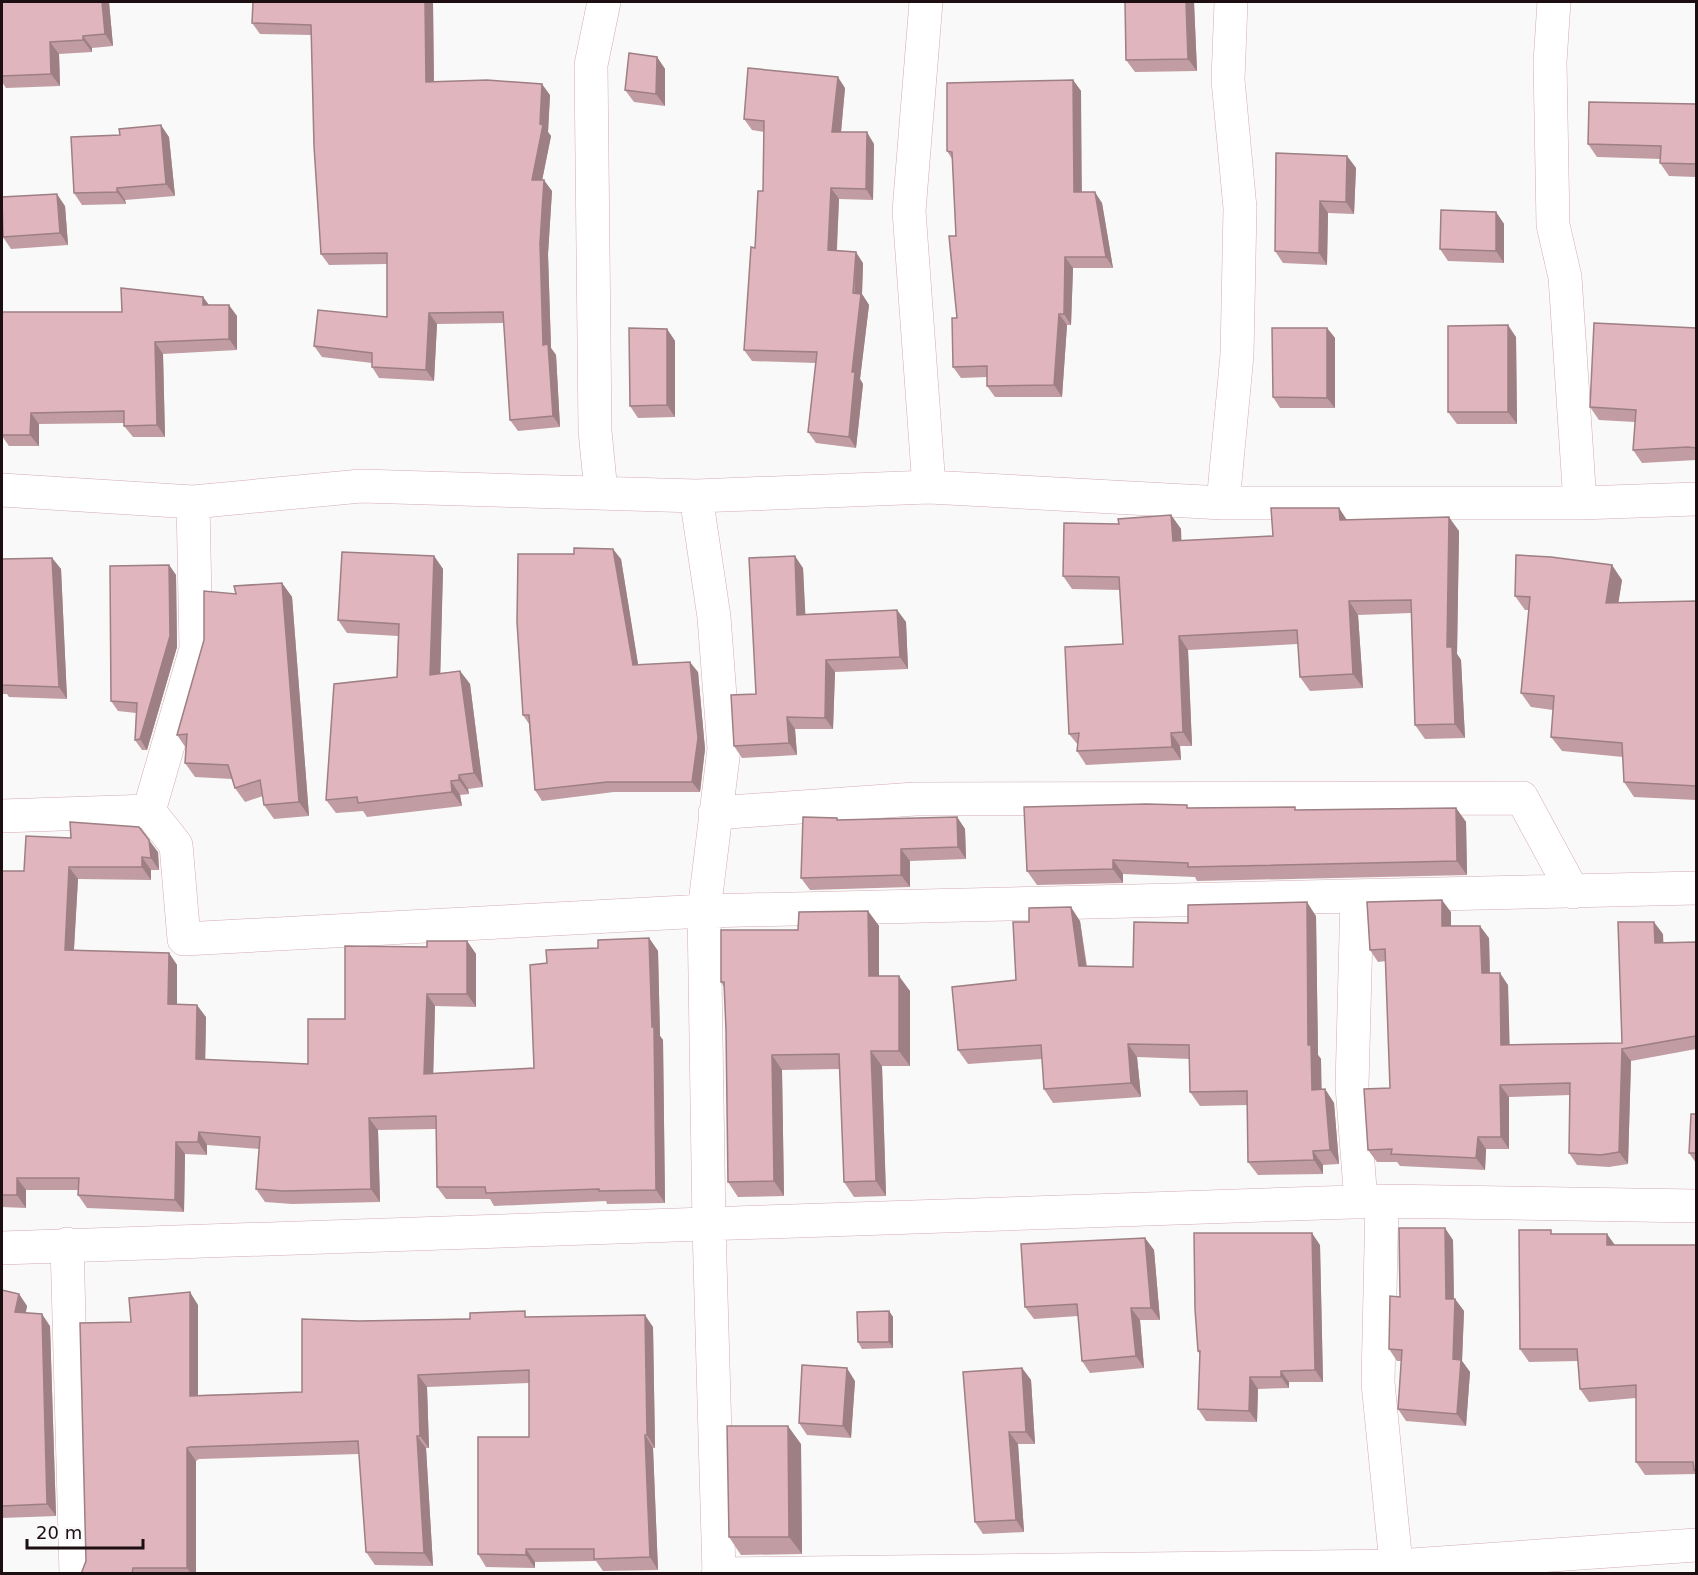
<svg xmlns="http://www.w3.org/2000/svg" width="1698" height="1575" font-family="'DejaVu Sans',sans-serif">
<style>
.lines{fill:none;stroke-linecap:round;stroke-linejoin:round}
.minor-casing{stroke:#d4abb2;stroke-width:34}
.minor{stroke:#fff;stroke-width:33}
.wall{fill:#c19ca3}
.shaded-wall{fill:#9d7f84}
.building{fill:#e0b5bd;stroke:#9d7f84;stroke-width:1.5}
</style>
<rect width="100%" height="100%" fill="#f9f9f9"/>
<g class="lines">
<defs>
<path id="minor" d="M926 2 909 211 929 487
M1554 2 1550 62 1553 225 1565 277 1580 503
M2 490 193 502 361 486 696 496 929 487 1223 503H1580L1696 499
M601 492 595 431 591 65 604 2
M696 496 714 617 724 749 704 911 709 1226 719 1574
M193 502 196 649 149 811 176 845 184 939 704 911 1696 888
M1223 503 1237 355 1240 208 1228 80 1231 2
M715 813 915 799 1522 798 1573 892
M2 816 149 811
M1357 896 1352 1086 1361 1202
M1382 1201 1378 1383 1397 1574
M67 1244 76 1574
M2 1248 1382 1201 1696 1206
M718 1574 1397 1566 1696 1545"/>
</defs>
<use href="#minor" class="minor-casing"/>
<use href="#minor" class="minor"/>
</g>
<path class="wall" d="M2 2H109L113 46 92 48V52L59 54 60 86 6 88 2 82Z
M433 2 434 82 550 95 548 132 551 136 542 180 552 191 548 254 551 348 556 355 560 427 518 431 510 420 504 323 437 324 434 381 379 378 372 367V363L322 357 314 346 387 317V264L329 265 321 254 312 35 260 34 252 23Z
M1125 2H1194L1197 71 1135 72 1126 60Z
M657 57 665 69V106L634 102 625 90Z
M1073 80 1081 91V192L1102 203 1113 268H1073L1071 325H1067L1062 397H995L987 386V377L961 378 953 367 957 318 956 236 952 159 947 151Z
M845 88 841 132 874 144 873 200 839 199 837 251 863 263 862 294 869 305 860 379 863 384 856 448 816 443 808 432 816 363 752 361 744 350 763 191 764 132 752 130 744 119Z
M1696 104V177L1669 176 1660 163 1661 159 1597 157 1588 144Z
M169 137 175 196 125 200 126 204 82 205 74 193Z
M1347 156 1356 168 1354 214 1328 213 1327 265 1283 263 1275 251Z
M65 206 68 245 11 249 3 237Z
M1496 212 1504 224V263L1448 261 1440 249Z
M203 297 209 305 237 316V350L163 354 165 437H133L124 426V423L39 424V446H9L2 436V312H122Z
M1327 328 1335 338V408H1280L1273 397Z
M1696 328V460L1642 463 1633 450 1635 422 1599 420 1590 407Z
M667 329 675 341V417L638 418 630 406Z
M1516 337 1517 424H1457L1448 412Z
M1339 508 1347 520 1459 531 1457 654 1461 660 1465 738 1425 739 1415 725 1411 613 1358 615 1363 688 1310 691 1300 677 1298 644 1188 650 1192 746H1180L1181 760 1086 765 1077 751 1078 745 1069 734 1123 644 1120 590 1072 589 1063 576 1119 524 1171 515 1181 529V541L1273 536Z
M434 556 443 569 440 673 460 671 470 684 483 787 468 789 469 794 460 795 462 806 367 817 363 811 336 813 326 800 397 677 398 636 347 633 338 620Z
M52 558 61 569 67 699 9 697 7 694H2V559Z
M621 559 638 665 698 672 705 749 700 792H614L542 801 535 790 529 724 523 715Z
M169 565 176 575 177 647 147 750H142L135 740 136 713 118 711 111 701Z
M803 568 805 614 897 610 906 622 908 669 835 672 833 729H795L797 755 742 758 734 746 756 694Z
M1622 580 1618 603 1696 601V800L1634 797 1624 782 1623 757 1562 751 1551 737 1553 710 1531 707 1521 693 1529 610H1525L1515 596Z
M282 583 292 597 309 816 274 819 264 805 263 796 245 802 235 788 232 779 195 777 185 763 186 748 177 735 204 640 236 594Z
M1189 808 1297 810 1456 808 1466 822 1467 875 1197 881 1195 877 1123 874V883L1037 885 1027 871Z
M957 817 965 829 966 859 910 861V887L810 890 801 878 838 820Z
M158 852 159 870H151V880L78 879 74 951 169 953 177 965V1005L206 1017 205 1060 308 1064 345 1019 427 947 467 941 476 954V1007L435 1006 433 1073 534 1068 547 963 598 948 649 938 658 951 660 1036 663 1040 665 1203 607 1204 606 1201 494 1206 490 1199H446L437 1187V1129L378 1130 380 1202 292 1204 265 1202 256 1189 259 1149 207 1145V1155L185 1154 184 1212 87 1208 78 1195V1190H26V1208L2 1207V871H24Z
M868 911 879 926V976L910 991V1066H882L886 1196 854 1197 844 1182 840 1069 782 1070 784 1196 738 1197 728 1182 726 1030 724 987 721 982 798 930Z
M1451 912V926L1489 938 1490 973 1508 985 1509 1045 1622 1043 1663 934V943L1696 942V1049L1631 1061 1628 1164 1609 1167 1577 1165 1569 1153 1570 1095 1509 1097V1149H1486L1485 1170 1400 1166 1397 1162H1377L1368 1150 1390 1088 1386 961 1378 962 1370 950Z
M1316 916 1318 1055 1321 1059V1089H1325L1334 1103 1339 1164 1323 1165V1174L1258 1175 1248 1162 1247 1105 1200 1106 1190 1092V1059L1137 1057 1141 1097 1053 1103 1044 1089 1042 1059 968 1064 958 1050 1016 980 1080 921 1087 966 1133 967 1188 923Z
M1696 1114V1163L1689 1153Z
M1554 1234H1607L1615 1245H1696V1474L1645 1475 1636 1462V1398L1589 1402 1580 1389 1578 1361 1529 1362 1520 1349Z
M1145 1238 1154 1250 1160 1320H1140L1144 1368 1090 1373 1082 1361 1078 1316 1034 1319 1025 1307Z
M1453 1240 1454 1299H1455L1464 1311 1462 1361 1470 1372 1466 1426 1406 1421 1398 1409 1401 1361H1397L1389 1349 1400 1297Z
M1320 1245 1323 1382H1289V1388L1258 1389 1257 1422 1206 1421 1198 1409 1200 1355 1198 1351Z
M2 1290 19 1294 27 1306 26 1312 50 1326 56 1516 2 1518Z
M198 1305V1395L302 1392 359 1321 529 1317 653 1327 655 1448H653L658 1570 603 1571 596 1561 535 1562V1568L486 1567 478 1554 529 1437V1383L427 1387 429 1448H426L433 1566 375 1565 366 1552 359 1454 199 1459 196 1461V1574H81L86 1561 131 1322Z
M889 1311 893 1317V1348L862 1349 858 1342Z
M1022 1368 1031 1380 1035 1444H1018L1024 1532 983 1534 975 1522Z
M855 1381 851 1438 807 1435 799 1423Z
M801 1444 802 1554 741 1555 729 1537Z"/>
<path class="shaded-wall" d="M102 2H109L113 46 105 34Z
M425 2H433L434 93 426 82Z
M1186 2H1194L1197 71 1188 59Z
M83 36 92 48V52L83 40Z
M50 42 59 54 60 86 51 74Z
M657 57 665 69V106L656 94Z
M838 77 845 88 840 143 832 132Z
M1073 80 1081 91 1082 203 1074 192Z
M542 84 550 95 548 132 551 136 540 191 532 180 540 124Z
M161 125 169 137 175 196 166 184Z
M867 132 874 144 873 200 866 189Z
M1347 156 1356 168 1354 214 1346 202Z
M544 180 552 191 548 254 551 348 556 355 560 427 553 416 543 345 540 243Z
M117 188 125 200 126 204 117 192Z
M831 188 839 199 836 261 828 250Z
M1095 192 1102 203 1113 268 1106 257Z
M57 194 65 206 68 245 60 233Z
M1320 201 1328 213 1327 265 1319 253Z
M1496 212 1504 224V263L1496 251Z
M856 252 863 263 862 294 869 305 860 379 863 384 856 448 849 437Z
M1065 257 1073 268 1071 325 1064 314Z
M203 297 211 308 203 305Z
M229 305 237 316V350L229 339Z
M429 313 437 324 434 381 426 370Z
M1059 314 1067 325 1062 397 1054 385Z
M1508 325 1516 337 1517 424 1508 412Z
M1327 328 1335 338V408L1327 398Z
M667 329 675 341V417L667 405Z
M155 342 163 354 165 437 157 425Z
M31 413 39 424V446L30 435Z
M1339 508 1348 522 1340 520Z
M1171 515 1181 529 1182 555 1173 541Z
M1449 517 1459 531 1457 654 1461 660 1465 738 1455 724 1447 647Z
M613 549 621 559 640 676 633 665Z
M434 556 443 569 440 688 430 675Z
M795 556 803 568 806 626 797 615Z
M52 558 61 569 67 699 59 687Z
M169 565 176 575 177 647 147 750 140 739Z
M1612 565 1622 580 1616 618 1606 603Z
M282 583 292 597 309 816 299 802Z
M1349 601 1358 615 1363 688 1353 674Z
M897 610 906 622 908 669 900 657Z
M1179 636 1188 650 1192 746 1183 732Z
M826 660 835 672 833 729 825 718Z
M690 662 698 672 705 749 700 792 692 782Z
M460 671 470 684 483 787 474 773Z
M787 717 795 729 797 755 789 743Z
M1171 733 1180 746 1181 760 1172 747Z
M459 775 468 789 469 794 459 780Z
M451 781 460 795 462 806 452 792Z
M1456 808 1466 822 1467 875 1457 861Z
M957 817 965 829 966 859 958 847Z
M149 840 158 852 159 870 151 858Z
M901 849 910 861V887L901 875Z
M142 857 151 870V880L142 867Z
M1113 860 1123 874V883L1113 869Z
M69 867 78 879 73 963 65 950Z
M1442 900 1451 912V938L1442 926Z
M1307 902 1316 916 1318 1055 1321 1059 1322 1103 1312 1090 1308 1045Z
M1071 907 1080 921 1088 980 1079 966Z
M868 911 879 926V991L869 976Z
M1654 922 1663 934 1664 955 1655 943Z
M1480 926 1489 938 1490 985 1482 973Z
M649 938 658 951 660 1036 663 1040 665 1203 656 1190Z
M467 941 476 954V1007L467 994Z
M169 953 177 965V1017L168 1004Z
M1500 973 1508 985 1510 1057 1501 1045Z
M899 976 910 991V1066L899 1051Z
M427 994 435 1006 433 1086 424 1074Z
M197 1005 206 1017 205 1072 196 1059Z
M1128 1044 1137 1057 1141 1097 1131 1083Z
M1622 1049 1631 1061 1628 1164 1619 1152Z
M871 1051 882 1066 886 1196 876 1181Z
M772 1055 782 1070 784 1196 774 1181Z
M1500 1085 1509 1097V1149L1501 1137Z
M1325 1089 1334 1103 1339 1164 1330 1150Z
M369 1118 378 1130 380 1202 371 1189Z
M199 1132 207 1145V1155L198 1142Z
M1478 1137 1486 1149 1485 1170 1476 1158Z
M176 1142 185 1154 184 1212 175 1200Z
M1313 1151 1323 1165V1174L1314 1160Z
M17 1178 26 1190V1208L17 1195Z
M1445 1228 1453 1240 1454 1311 1446 1299Z
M1312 1233 1320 1245 1323 1382 1315 1370Z
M1607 1234 1616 1247 1607 1245Z
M1145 1238 1154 1250 1160 1320 1151 1308Z
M190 1292 198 1305V1408L190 1396Z
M19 1294 27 1306 23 1324 15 1312Z
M1455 1299 1464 1311 1462 1361 1470 1372 1466 1426 1457 1414 1453 1359Z
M1131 1308 1140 1320 1144 1368 1136 1356Z
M889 1311 893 1317V1348L889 1342Z
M42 1314 50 1326 56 1516 47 1504Z
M645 1315 653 1327 655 1448 647 1435Z
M847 1368 855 1381 851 1438 843 1426Z
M1022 1368 1031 1380 1035 1444 1026 1432Z
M1281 1371 1289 1382V1388L1281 1377Z
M418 1375 427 1387 429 1448 420 1436Z
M1250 1377 1258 1389 1257 1422 1249 1411Z
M788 1426 801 1444 802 1554 789 1537Z
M1009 1432 1018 1444 1024 1532 1016 1520Z
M645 1435 653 1448 658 1570 650 1557Z
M417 1436 426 1448 433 1566 424 1553Z
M187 1448 196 1461V1574H191L187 1568Z
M526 1549 535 1562V1568L526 1555Z"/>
<path class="building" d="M2 2H102L105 34 83 36V40L50 42 51 74 2 76Z
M253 2H425L426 82 487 80 542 84 540 124 543 125 532 180H544L540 243 543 345 548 344 553 416 510 420 503 312 429 313 426 370 372 367V353L314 346 318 310 387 317V253L321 254 314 146 311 25 252 23Z
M1125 2H1186L1188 59 1126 60Z
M629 53 657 57 656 94 625 90Z
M748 68 838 77 832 132H867L866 189 831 188 828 250 856 252 853 293 861 294 852 372H855L849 437 808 432 817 352 744 350 751 247 755 248 758 191H763L764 121 744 119Z
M1073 80 1074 192H1095L1106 257H1065L1064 314H1059L1054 385 987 386V366L953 367 952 318H957L949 236H956L952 152 947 151V83Z
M1589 102 1696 104V164L1660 163 1661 146 1588 144Z
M161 125 166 184 117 188V192L74 193 71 137 120 135 119 129Z
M1276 153 1347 156 1346 202 1320 201 1319 253 1275 251Z
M57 194 60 233 3 237 2 197Z
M1441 210 1496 212V251L1440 249Z
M121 288 203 297V305H229V339L155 342 157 425 124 426V411L31 413 30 435H2V312H122Z
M1594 323 1696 328V448L1688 447 1633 450 1636 410 1590 407Z
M1508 325V412H1448V326Z
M629 328 667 329V405L630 406Z
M1272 328H1327V398L1273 397Z
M1271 508H1339L1340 520 1449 517 1447 647H1452L1455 724 1415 725 1411 600 1349 601 1353 674 1300 677 1297 630 1179 636 1183 732 1171 733 1172 747 1077 751 1079 733 1069 734 1065 647 1123 644 1119 577 1063 576 1064 523 1119 524 1118 519 1171 515 1173 541 1273 536Z
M574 548 613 549 633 665 690 662 698 738 692 782H607L535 790 529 715H523L517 622 518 554H574Z
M342 552 434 556 430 675 460 671 474 773 459 775V780L451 781 452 792 358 803 357 797 326 800 334 684 397 677 399 624 338 620Z
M1516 555 1551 557 1612 565 1606 603 1696 601V786L1624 782 1622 743 1551 737 1554 696 1521 693 1530 597 1515 596Z
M795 556 797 615 897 610 900 657 826 660 825 718 787 717 789 743 734 746 731 695 756 694 749 558Z
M52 558 59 687 2 685V559Z
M169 565 170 636 140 739 135 740 137 703 111 701 110 566Z
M282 583 299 802 264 805 260 780 235 788 228 765 185 763 187 734 177 735 204 640V591L236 594 234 586Z
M1146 804 1187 805V808L1295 807V810L1456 808 1457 861 1188 867V863L1113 860V869L1027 871 1024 807Z
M803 817 837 818V820L957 817 958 847 901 849V875L801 878Z
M70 822 139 827 149 840 151 858 142 857V867H69L65 950 169 953 168 1004 197 1005 196 1059 308 1064V1019H345V946L427 947V941H467V994H427L424 1074 534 1068 530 965 547 963 546 950 598 948V940L649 938 652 1027H654L656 1190 599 1191V1189L486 1193 485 1187H437L436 1116 369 1118 371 1189 283 1191 256 1189 260 1137 199 1132 198 1142H176L175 1200 78 1195 79 1178H17V1195H2V871H24L26 836 71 838Z
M1442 900V926H1480L1482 973H1500L1501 1045 1622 1043 1618 922H1654L1655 943 1696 942V1071V1036L1622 1049 1619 1152 1601 1155 1569 1153 1570 1083 1500 1085 1501 1137H1478L1476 1158 1391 1154 1392 1149 1368 1150 1364 1089 1390 1088 1385 949 1370 950 1367 902Z
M1307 902 1308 1045H1311L1312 1090 1325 1089 1330 1150 1313 1151 1314 1160 1248 1162 1247 1091 1190 1092 1189 1045 1128 1044 1131 1083 1044 1089 1041 1045 958 1050 952 987 1016 980 1013 922H1029V908L1071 907 1079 966 1133 967 1134 922 1188 923V905Z
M868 911 869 976H899V1051H871L876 1181 844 1182 839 1054 772 1055 774 1181 728 1182 726 1030 724 982H721V930H798L799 912Z
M1691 1114H1696V1153H1689Z
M1399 1228H1445L1446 1299H1455L1453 1359 1461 1360 1457 1414 1398 1409 1402 1350 1389 1349 1390 1296 1400 1297Z
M1519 1230H1551V1234H1607V1245H1696V1470H1694L1693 1462H1636V1385L1580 1389 1577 1349H1520Z
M1194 1233H1312L1315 1370 1281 1371V1377H1250L1249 1411 1198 1409 1200 1351H1198L1195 1309Z
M1145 1238 1151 1308H1131L1136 1356 1082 1361 1077 1304 1025 1307 1021 1244Z
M2 1290 19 1294 15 1312 42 1314 47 1504 2 1506Z
M190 1292V1396L302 1392V1319L359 1321 470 1319V1313L525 1311V1317L645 1315 647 1435H645L650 1557 594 1559V1549H526V1555L478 1554V1437H529V1370L418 1375 420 1436H417L424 1553 366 1552 358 1441 190 1447 187 1448V1568H133L132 1574H81L86 1561 80 1323 131 1322 129 1298Z
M889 1311V1342H858L857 1312Z
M802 1365 847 1368 843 1426 799 1423Z
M1022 1368 1026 1432H1009L1016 1520 975 1522 963 1372Z
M727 1426H788L789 1537H729Z"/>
<rect width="1698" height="1575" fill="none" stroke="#1d0e11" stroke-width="6"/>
<path d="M27 1539v9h116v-9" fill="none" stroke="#1d0e11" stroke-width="3"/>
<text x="36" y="1539" font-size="18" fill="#1d0e11" stroke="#f9f9f9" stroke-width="4.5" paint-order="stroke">20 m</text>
</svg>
